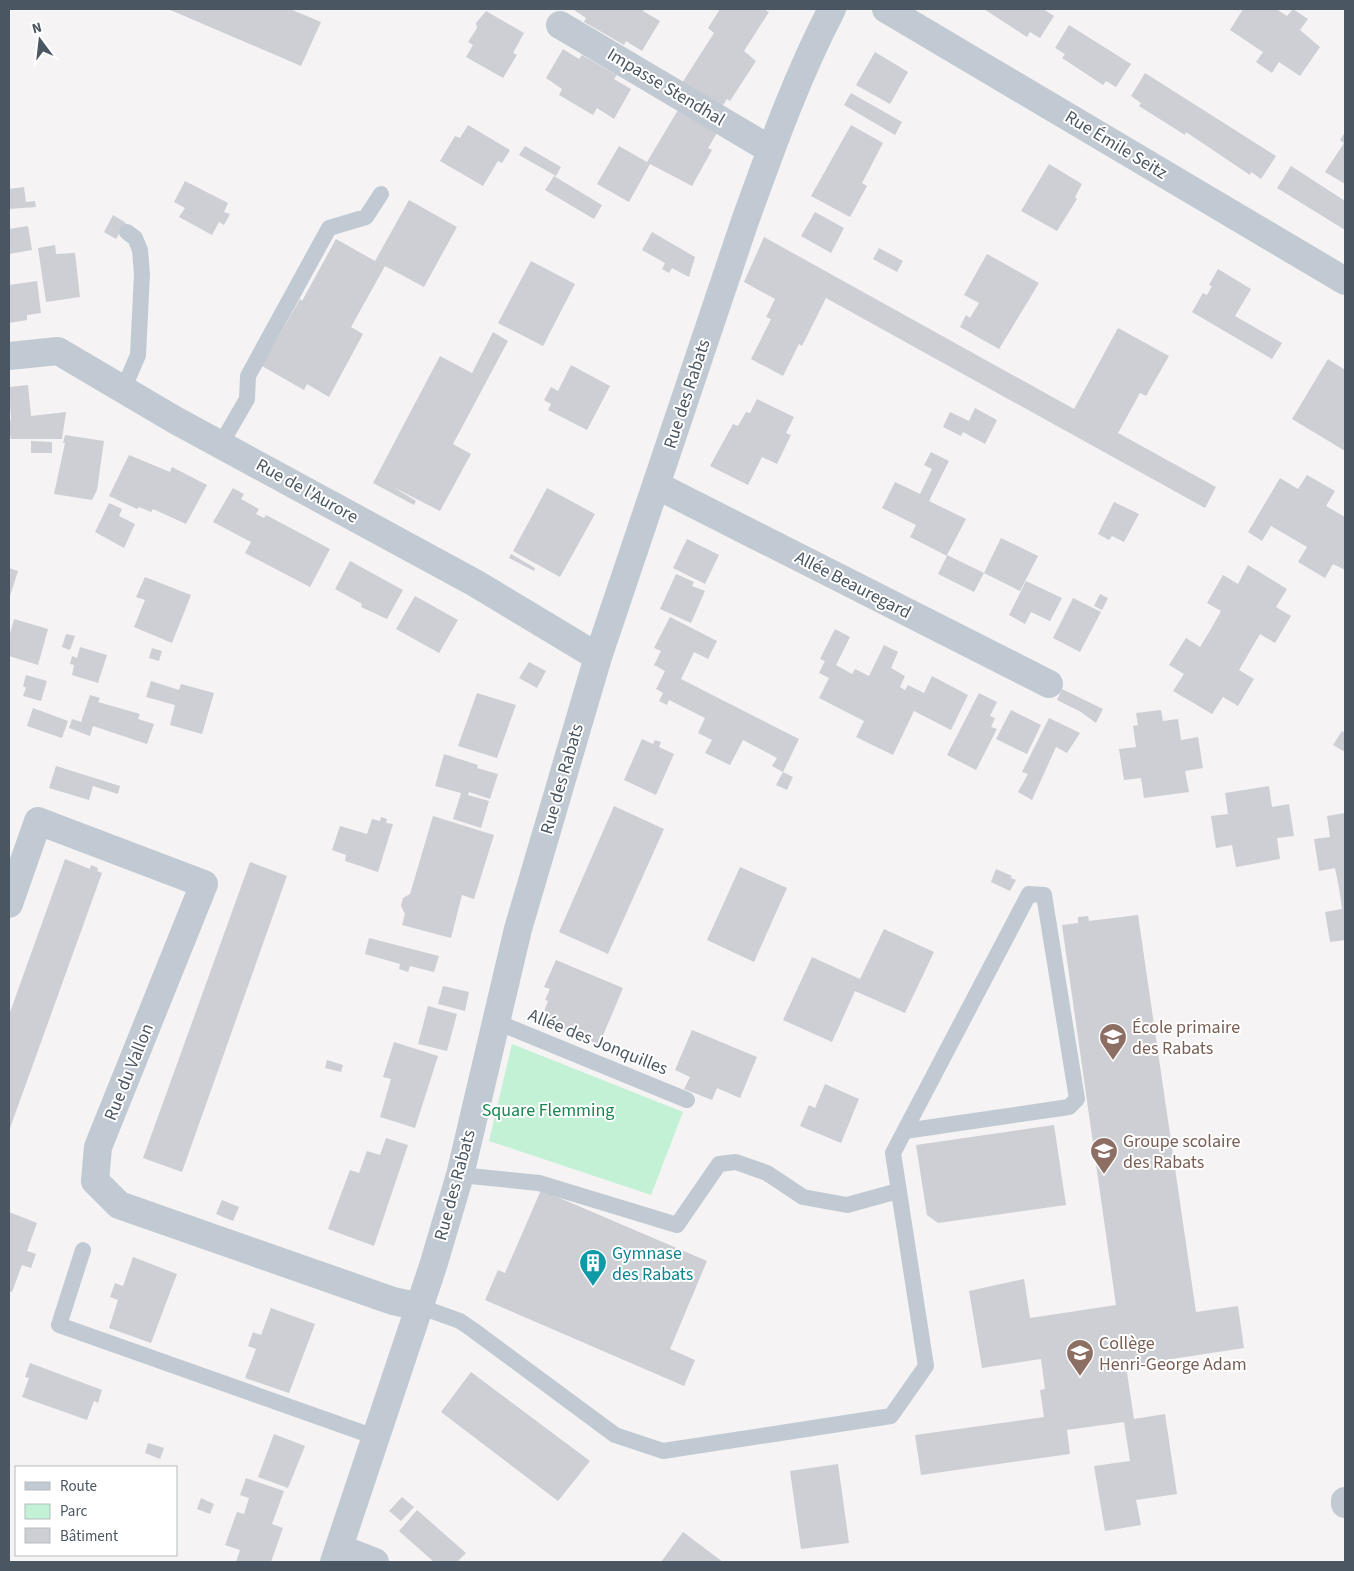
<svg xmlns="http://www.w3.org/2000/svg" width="1354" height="1571" font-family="'Source Sans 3',sans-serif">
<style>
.green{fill:#c3f1d5}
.building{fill:#cdcfd5}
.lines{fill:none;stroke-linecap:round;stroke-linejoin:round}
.lane{stroke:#c1cad2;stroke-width:16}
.street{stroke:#c1cad2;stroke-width:28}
.labels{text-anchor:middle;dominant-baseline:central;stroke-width:4;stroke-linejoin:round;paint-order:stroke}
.street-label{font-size:18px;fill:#4a5661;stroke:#fff}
.education-label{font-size:18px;fill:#785e54;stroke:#fff;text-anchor:start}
.park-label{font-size:18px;fill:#17864f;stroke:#fff}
.culture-label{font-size:18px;fill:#0d838f;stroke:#fff;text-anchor:start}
</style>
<rect width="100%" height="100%" fill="#f5f3f3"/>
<path class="green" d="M512 1044 683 1112 651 1195 489 1141Z"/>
<path class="building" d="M168 9H290L321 22 301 66Z
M575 9H644L643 11 660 21 642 51 626 41 624 45 584 22 586 18 574 10Z
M720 9H763L769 12 744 51 756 61 730 101 727 99 721 108 682 83 714 33 708 28Z
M984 9H1043L1054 16 1040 38 1030 32 1027 37Z
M1243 9H1276L1287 16 1293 9 1308 19 1300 30 1320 47 1300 76 1279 62 1272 73 1256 62 1263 52 1230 30Z
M486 11 524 33 513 53 517 55 503 78 466 57 473 45 468 42 477 28 476 23Z
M1069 25 1131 64 1116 87 1106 81 1103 85 1062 58 1065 54 1055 48Z
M563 49 579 59 582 55 617 75 614 79 631 89 614 119 597 108 593 115 559 95 562 89 546 78Z
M875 52 908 72 890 104 856 85Z
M1145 73 1276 156 1261 179 1251 172 1250 175 1186 132 1185 135 1139 106 1141 103 1131 96Z
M851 93 902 122 895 135 844 105Z
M678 110 717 133 708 148 712 150 692 186 650 164 629 202 597 184 619 146 647 162Z
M468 125 510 150 502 163 498 161 483 186 440 161 455 136 460 138Z
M851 125 883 143 862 183 867 186 850 217 811 196Z
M1345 132V184L1325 172 1344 143 1340 140Z
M525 146 561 167 556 176 519 155Z
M1049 164 1082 184 1075 197 1077 199 1057 231 1021 211Z
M1291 166 1345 201V230L1277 188Z
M554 176 602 205 594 219 545 190Z
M185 181 228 203 224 212 230 214 224 225 219 222 212 235 179 217 185 208 174 202Z
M24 187 26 202 35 201 36 207 9 209V189Z
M409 200 457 227 424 287 385 266 351 327 363 334 329 397 307 384 304 390 262 366 300 299 302 301 336 239 375 261Z
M815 212 844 228 831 253 801 236Z
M113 215 126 223 116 239 104 232Z
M28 226 32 250 9 254V229Z
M652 232 695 257 689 277 672 268 669 273 662 269 665 263 642 250Z
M764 237 1074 409 1118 328 1169 356 1146 396 1140 393 1118 433 1216 487 1205 508 826 298 802 346 799 344 783 376 751 359 771 319 766 317 775 299 744 282Z
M55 245 56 254 75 253 80 297 46 302 38 248Z
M879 248 903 261 897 272 873 259Z
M987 254 1039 283 999 349 960 327 966 315 970 318 979 303 964 295Z
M531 261 575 284 543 346 498 323Z
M1218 269 1251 289 1235 316 1282 343 1272 359 1192 312 1203 293 1207 295 1212 286 1209 285Z
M37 281 41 313 27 315V320L9 323V285Z
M493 332 508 341 453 444 471 454 440 511 393 487 416 501 414 505 373 483 440 356 472 373Z
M1328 359 1345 370V451L1292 419Z
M571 365 610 386 587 430 548 410 551 404 544 400 551 387 558 391Z
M28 385 31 416 66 412 62 439H11L9 431V421L11 420 9 387Z
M757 399 794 417 786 433 791 435 777 464 762 457 748 485 710 466 733 424 738 426 746 412 750 413Z
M975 408 997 420 985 444 963 432 961 436 943 427 950 412 969 421Z
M65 435 104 441 97 490 92 500 54 494 65 443H63Z
M31 441 52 442V453H31Z
M931 452 949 461 929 501 966 519 947 555 984 573 974 592 938 574 947 556 910 537 916 525 882 508 895 482 920 494 932 469 924 465Z
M129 455 170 472 172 467 207 485 186 524 153 509 151 512 139 507 137 509 109 496Z
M1307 475 1335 491 1326 506 1345 517V570L1333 564 1325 578 1298 562 1307 547 1271 526 1262 541 1248 532 1280 478 1298 489Z
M233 488 244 494 241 499 259 509 256 514 264 518 266 515 330 549 310 587 245 553 251 542 213 522Z
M547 488 595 514 560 577 513 551Z
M1114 502 1139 514 1124 542 1112 536 1109 540 1098 534Z
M109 503 122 509 119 516 135 524 124 548 95 532Z
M1001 538 1038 556 1020 591 984 573Z
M687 539 719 555 705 584 673 568Z
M511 554 535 568 534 571 509 558Z
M350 561 403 590 387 619 361 607 362 604 335 589Z
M1248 565 1287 589 1276 607 1291 616 1275 643 1260 634 1239 670 1254 679 1238 706 1223 697 1212 714 1173 691 1184 674 1169 665 1186 638 1200 647 1211 629 1221 611 1207 603 1223 575 1238 584Z
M9 568 18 571 9 599Z
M676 574 694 582 692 586 705 591 691 623 660 609Z
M145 577 191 595 172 643 134 627 145 600 136 597Z
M1026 581 1062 598 1050 621 1031 612 1025 624 1009 615Z
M1100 594 1108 598 1102 610 1094 606Z
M415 596 458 620 439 653 396 629Z
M1073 598 1101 612 1080 652 1053 638Z
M670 617 717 641 708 659 694 652 681 679 799 739 783 772 772 766 777 758 743 740 730 765 705 753 712 740 698 733 705 718 669 700 667 705 659 701 663 693 656 689 665 671 654 665 661 651 654 648Z
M14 619 48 629 38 665 9 656V637Z
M835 629 850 637 836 665 852 674 855 669 869 676 884 645 898 652 891 668 905 676 900 687 905 690 908 685 924 693 932 676 968 695 951 730 914 711 893 755 856 737 864 721 819 698 829 678 819 673 825 661 820 659Z
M66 634 75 636 70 650 62 647Z
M80 647 107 655 98 683 72 675 74 665 70 664 72 656 77 658Z
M152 648 162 651 159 661 149 658Z
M529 662 546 671 537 688 519 678Z
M26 675 47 681 41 701 23 696 26 688 23 686Z
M151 681 179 690 181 684 214 693 202 734 170 725 175 705 146 697Z
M1062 689 1103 709 1096 723 1081 712 1057 700Z
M477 693 516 705 497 758 458 746Z
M979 693 997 702 990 716 995 718 991 727 997 729 976 770 947 755Z
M90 695 100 698 98 702 140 714 138 719 154 724 147 744 93 726 90 736 69 728 72 719 81 722Z
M33 708 68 721 62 738 27 726Z
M1011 710 1041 725 1027 754 996 739Z
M1161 710 1163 721 1178 719 1181 740 1198 737 1203 768 1185 771 1189 792 1144 798 1141 778 1124 780 1119 749 1136 747 1133 726 1138 725 1136 713Z
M1049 718 1080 733 1067 753 1056 747 1032 800 1018 792 1028 774 1022 772Z
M1342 731 1345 733V752L1333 745Z
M642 739 653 744 655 740 661 742 659 747 674 754 656 795 624 780Z
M444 754 478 765 477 768 498 774 490 799 469 792 468 795 489 801 481 828 453 819 461 793 435 786Z
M56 766 120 786 118 794 93 786 89 800 49 788Z
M783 772 793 777 787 790 776 785Z
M1269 786 1272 807 1289 804 1294 836 1277 838 1280 859 1236 867 1232 845 1216 848 1211 816 1228 814 1225 793Z
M614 806 664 829 608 954 559 932Z
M1345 813V940L1330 942 1325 912 1342 909 1339 888 1335 868 1319 871 1314 839 1330 837 1327 816Z
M433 816 494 835 474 899 462 895 451 938 402 925 405 914 401 906 403 898 410 894Z
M381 817 387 819 386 823 393 824 378 872 345 861 346 855 332 850 340 826 367 834 372 819 380 821Z
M65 859 90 869 91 865 98 868 97 871 102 873 9 1131V1015Z
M250 862 287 876 182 1172 143 1158Z
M740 867 787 888 754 962 707 940Z
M996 869 1012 876 1011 878 1016 880 1010 891 991 882Z
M1138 915 1196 1312 1238 1306 1244 1348 1126 1366 1134 1419 1165 1414 1177 1494 1136 1500 1141 1525 1105 1531 1094 1466 1130 1461 1124 1422 1067 1430 1070 1454 921 1475 915 1435 1044 1417 1040 1390 1045 1389 1041 1359 982 1368 969 1291 1024 1279 1030 1318 1116 1305 1062 925 1078 923V917L1088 916 1089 921Z
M884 929 934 952 905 1013 855 991 832 1042 783 1020 812 957 860 979Z
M369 938 439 956 434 972 410 966 408 972 399 969 400 964 365 954Z
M556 960 623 988 599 1045 540 1021 548 1001 545 1000 550 989 544 987Z
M443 986 469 992 465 1011 438 1004Z
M428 1006 457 1014 447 1051 418 1044Z
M692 1030 757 1057 740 1098 717 1088 712 1100 684 1089 690 1077 675 1070Z
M394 1042 438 1056 415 1128 380 1117 391 1079 383 1077Z
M327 1060 343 1065 341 1072 325 1068Z
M825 1084 859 1099 841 1143 800 1126 809 1105 815 1108Z
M1054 1125 1066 1205 938 1223 927 1215 916 1145Z
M386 1138 408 1145 374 1246 328 1229 350 1170 359 1173 367 1151 380 1155Z
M541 1190 707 1261 670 1349 695 1360 684 1386 485 1300 498 1270 505 1273Z
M222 1200 239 1207 233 1221 216 1214Z
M9 1212 37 1223 27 1251 36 1254 31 1268 22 1265 12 1292 9 1291Z
M133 1257 177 1274 151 1343 109 1328 118 1300 110 1297 115 1283 123 1286Z
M271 1308 315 1324 289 1393 245 1378 256 1349 248 1346 253 1332 261 1335Z
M30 1363 102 1390 98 1403 94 1401 87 1420 22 1397 29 1378 25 1377Z
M471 1372 590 1461 558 1501 441 1412Z
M274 1434 305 1446 288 1488 258 1477Z
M148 1443 164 1448 160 1459 145 1453Z
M838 1464 849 1543 801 1549 790 1471Z
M246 1478 284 1491 272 1524 283 1528 271 1562H236L240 1550 225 1545 237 1512 244 1514 249 1498 240 1495Z
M402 1497 414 1507 401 1521 389 1511Z
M201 1498 214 1504 210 1514 197 1509Z
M417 1510 466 1553 457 1562H434L399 1531Z
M683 1532 723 1562H661Z"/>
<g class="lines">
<path class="lane" d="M123 390 138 355 142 274 140 250 135 238 127 232
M221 444 247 399 248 376 329 228 366 217 381 194
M494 1021 687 1100
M460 1175 539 1183 677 1225 719 1164 736 1162 767 1173 803 1197 847 1205 898 1191
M83 1250 59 1325 375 1437
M421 1307 460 1321 473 1330 615 1435 663 1451 891 1416 926 1366 893 1153 1029 894 1044 895 1077 1099 1069 1107 905 1131"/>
<path class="street" d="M886 9 1345 281
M560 25 771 150
M9 356 58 351 175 420 475 583 598 657
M656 485 1049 684
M9 904 38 821 204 884 98 1147 95 1181 119 1205 393 1301 421 1307
M1345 1501V1504
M339 1548 375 1562
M334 1562 433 1266 460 1175 518 929 598 657 745 221C771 149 797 76 832 9"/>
</g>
<defs>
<symbol id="school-pin" viewBox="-11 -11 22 30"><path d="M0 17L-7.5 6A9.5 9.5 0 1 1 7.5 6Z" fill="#8d6e63" stroke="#fff"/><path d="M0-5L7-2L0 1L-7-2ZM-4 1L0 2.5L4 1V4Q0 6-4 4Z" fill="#fff"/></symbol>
<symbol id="building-pin" viewBox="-11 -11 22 30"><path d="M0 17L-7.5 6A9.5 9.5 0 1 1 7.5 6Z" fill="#0f9aa8" stroke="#fff"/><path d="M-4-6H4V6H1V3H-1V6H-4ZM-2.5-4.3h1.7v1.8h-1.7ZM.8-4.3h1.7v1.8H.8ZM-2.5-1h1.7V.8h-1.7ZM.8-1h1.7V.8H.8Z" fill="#fff"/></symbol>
</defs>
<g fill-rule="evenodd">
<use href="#school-pin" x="1097" y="1021" width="32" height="43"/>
<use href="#school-pin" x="1088" y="1135" width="32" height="43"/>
<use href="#building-pin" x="577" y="1247" width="32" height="43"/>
<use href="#school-pin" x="1064" y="1337" width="32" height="43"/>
</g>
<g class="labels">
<g class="street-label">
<text transform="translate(666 87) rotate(31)">Impasse Stendhal</text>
<text transform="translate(1116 145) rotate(31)">Rue Émile Seitz</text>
<text transform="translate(687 394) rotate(-72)">Rue des Rabats</text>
<text transform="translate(307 491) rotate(29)">Rue de l'Aurore</text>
<text transform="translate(853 585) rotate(27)">Allée Beauregard</text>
<text transform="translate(562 779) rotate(-74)">Rue des Rabats</text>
<text transform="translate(598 1042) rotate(22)">Allée des Jonquilles</text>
<text transform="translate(129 1072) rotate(-68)">Rue du Vallon</text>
<text transform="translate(455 1185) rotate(-75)">Rue des Rabats</text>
</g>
<g class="education-label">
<text x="1132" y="1027">École primaire<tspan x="1132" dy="21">des Rabats</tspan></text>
<text x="1123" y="1141">Groupe scolaire<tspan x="1123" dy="21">des Rabats</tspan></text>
<text x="1099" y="1343">Collège<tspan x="1099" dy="21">Henri-George Adam</tspan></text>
</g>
<g class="park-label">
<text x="548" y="1110">Square Flemming</text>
</g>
<g class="culture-label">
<text x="612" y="1253">Gymnase<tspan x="612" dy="21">des Rabats</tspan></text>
</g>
</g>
<rect width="1354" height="1571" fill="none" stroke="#4a5661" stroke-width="20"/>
<rect x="15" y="1466" width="162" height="90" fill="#ffffff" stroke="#b7bbc0"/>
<rect x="25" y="1482" width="25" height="8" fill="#c1cad2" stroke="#b7bbc0"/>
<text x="60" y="1491" font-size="15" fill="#4a5661">Route</text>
<rect x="25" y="1504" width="25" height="15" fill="#c3f1d5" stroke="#b7bbc0"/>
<text x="60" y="1516" font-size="15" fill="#4a5661">Parc</text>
<rect x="25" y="1528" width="25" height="15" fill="#cdcfd5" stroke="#b7bbc0"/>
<text x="60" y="1541" font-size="15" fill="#4a5661">Bâtiment</text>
<g transform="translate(40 40) rotate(345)" stroke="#ffffff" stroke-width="4" paint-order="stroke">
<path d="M0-4L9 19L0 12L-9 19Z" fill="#4a5661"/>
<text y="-8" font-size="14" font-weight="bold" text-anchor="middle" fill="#4a5661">N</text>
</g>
</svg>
